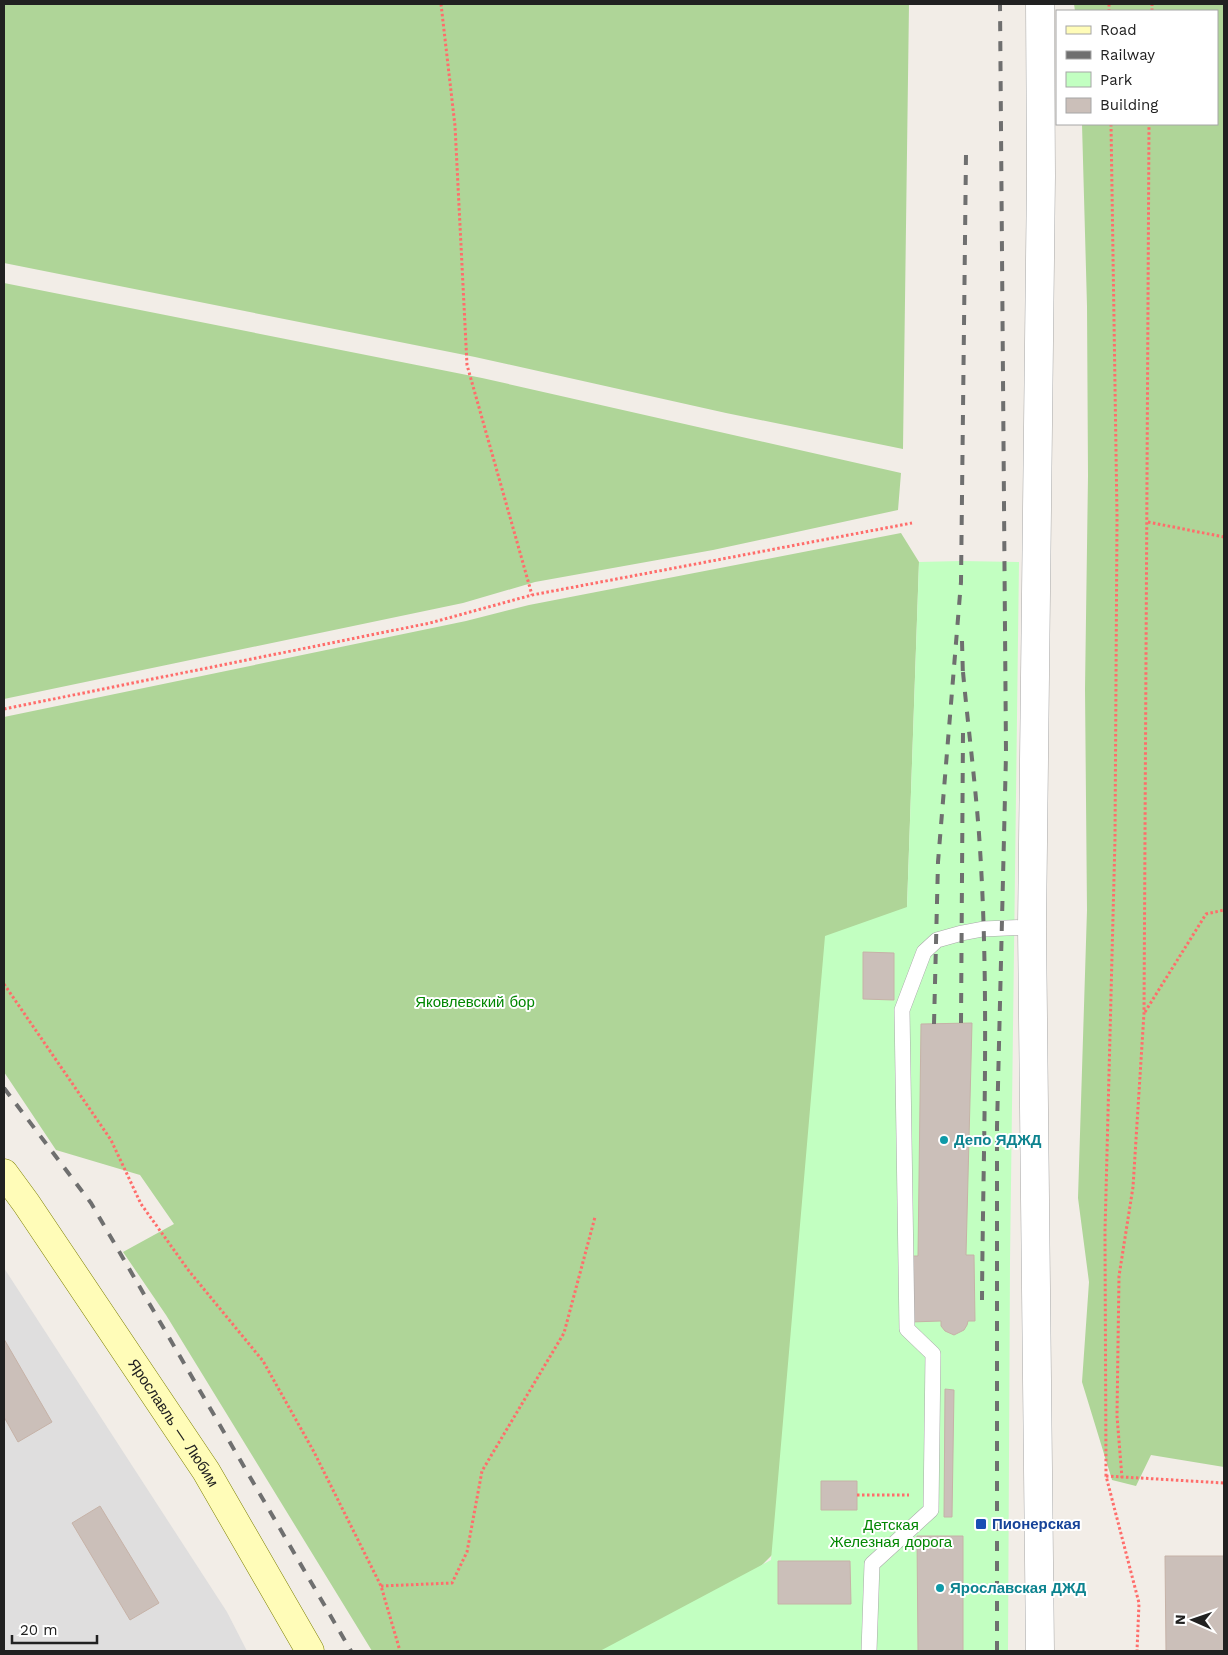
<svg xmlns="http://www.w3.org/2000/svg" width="1228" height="1655" font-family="'Work Sans',sans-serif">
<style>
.residential{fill:#dfdede}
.forest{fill:#afd598}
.park{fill:#c2ffc1}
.building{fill:#cbbfb9;stroke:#c6b2a7}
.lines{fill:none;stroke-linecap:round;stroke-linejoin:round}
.service-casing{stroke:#a8a8a8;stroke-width:16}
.tertiary-casing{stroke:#a8a8a8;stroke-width:29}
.secondary-casing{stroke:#7d8000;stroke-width:29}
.path{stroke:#ff6d6b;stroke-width:3;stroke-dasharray:2.5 2.5;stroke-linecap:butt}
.service{stroke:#fff;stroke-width:15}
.tertiary{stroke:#fff;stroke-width:28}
.secondary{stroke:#fffcb8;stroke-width:28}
.rail{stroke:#6f6f6f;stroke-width:4;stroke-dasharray:10 10;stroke-linecap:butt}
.culture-dot{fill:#0f9aa8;stroke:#fff;stroke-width:2}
.transit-dot{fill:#1a4fb4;stroke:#fff;stroke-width:2}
.labels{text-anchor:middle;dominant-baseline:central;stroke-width:4;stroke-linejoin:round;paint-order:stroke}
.park-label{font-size:15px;fill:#028702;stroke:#fff}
.culture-label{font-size:15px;font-weight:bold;fill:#0d838f;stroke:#fff;text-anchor:start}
.street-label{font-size:15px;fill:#212121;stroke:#fff}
.transit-label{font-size:15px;font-weight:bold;fill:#164399;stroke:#fff;text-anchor:start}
</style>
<rect width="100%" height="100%" fill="#f2ede7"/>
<path class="residential" d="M4 1268 227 1612 247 1651H4Z"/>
<path class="forest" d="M4 4H909L903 449 726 413 475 357 4 263Z
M1074 4H1224V1467L1151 1455 1136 1486 1112 1480 1082 1382 1089 1282 1078 1198 1087 910 1085 689 1088 476 1087 306 1082 124H1217V11H1075Z
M4 283 482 378 901 473 898 510 713 550 535 582 463 603 4 699Z
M901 533 919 562 907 907 775 1552 753 1574 768 1651H372L166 1315 123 1252 174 1224 140 1175 56 1150 4 1072V717L466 621 529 605Z"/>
<path class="park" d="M961 561 1019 562 1010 1262 1008 1651H600L771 1560 825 936 907 907 919 562Z"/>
<path class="building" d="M863 952 894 953V1000L863 999Z
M972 1023 966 1255H974L975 1321H968L967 1325 964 1330 954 1335 945 1331 941 1326V1321L910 1322 909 1256H918L921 1024Z
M4 1339 52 1422 18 1442 4 1417Z
M945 1389 954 1390 952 1517H944Z
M821 1481H857V1510H821Z
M100 1506 159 1603 130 1620 72 1523Z
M917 1536H963V1651H918Z
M1165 1556H1224V1651H1166Z
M778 1561H850L851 1604H778Z"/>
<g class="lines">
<defs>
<path id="service" d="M869 1651 872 1564 931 1510 933 1354 907 1329 902 1010 924 952 937 940 962 933 983 929 1032 927"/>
<path id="tertiary" d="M1040 1651 1032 927 1041 176 1040 4"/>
<g id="secondary">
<path id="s1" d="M4 1173 26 1203 206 1471 310 1651"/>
</g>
</defs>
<use href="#service" class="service-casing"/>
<use href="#tertiary" class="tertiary-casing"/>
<use href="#secondary" class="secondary-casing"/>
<path class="path" d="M441 4 455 126 467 365 532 595
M1109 4V11
M1152 11V4
M1111 124 1117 517 1115 838 1105 1231 1106 1476 1139 1603 1137 1651
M1148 522 1224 537
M4 709 430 623 532 595 912 523
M4 984 111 1140 141 1204 189 1271 263 1361 314 1452 381 1586 400 1651
M1145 1012 1206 914 1224 910
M1106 1476 1224 1483
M1122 1478 1117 1416 1119 1276 1133 1187 1144 1013 1149 124
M857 1495H909
M381 1586 452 1583 467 1552 482 1471 564 1333 595 1217"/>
<use href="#service" class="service"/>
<use href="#tertiary" class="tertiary"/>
<use href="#secondary" class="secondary"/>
<path class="rail" d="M962 641 963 678
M963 672C968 726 975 780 979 834 990 989 983 1145 982 1300
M961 1023 963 731
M934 1024 938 862 961 582 966 154
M4 1088 91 1203 351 1651
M997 1651V1127L1006 754 1000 4"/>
</g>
<g class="culture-dot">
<circle cx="944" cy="1140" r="5"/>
<circle cx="940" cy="1588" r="5"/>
</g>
<rect class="transit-dot" x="975" y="1518" width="12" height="12" rx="2.5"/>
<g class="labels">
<g class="park-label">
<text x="475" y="1002">Яковлевский бор</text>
<text x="891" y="1525">Детская<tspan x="891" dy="17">Железная дорога</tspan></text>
</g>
<g class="culture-label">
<text x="954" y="1140">Депо ЯДЖД</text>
<text x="950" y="1588">Ярославская ДЖД</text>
</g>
<g class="street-label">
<text stroke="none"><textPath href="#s1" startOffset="302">Ярославль — Любим</textPath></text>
</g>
<g class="transit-label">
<text x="992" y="1524">Пионерская</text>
</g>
</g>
<rect width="1228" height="1655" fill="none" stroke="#212121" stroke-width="10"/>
<rect x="1056" y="10" width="162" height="115" fill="#ffffff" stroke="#a6a6a6"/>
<rect x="1066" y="26" width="25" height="8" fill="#fffcb8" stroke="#a6a6a6"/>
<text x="1100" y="35" font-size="15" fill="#212121">Road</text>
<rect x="1066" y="51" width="25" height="8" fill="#6f6f6f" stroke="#a6a6a6"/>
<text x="1100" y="60" font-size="15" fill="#212121">Railway</text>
<rect x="1066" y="72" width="25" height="15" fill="#c2ffc1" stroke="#a6a6a6"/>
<text x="1100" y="85" font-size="15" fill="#212121">Park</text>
<rect x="1066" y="98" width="25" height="15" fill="#cbbfb9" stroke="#a6a6a6"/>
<text x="1100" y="110" font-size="15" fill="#212121">Building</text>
<g transform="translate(1193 1620) rotate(272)" stroke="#ffffff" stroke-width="4" paint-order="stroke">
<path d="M0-4L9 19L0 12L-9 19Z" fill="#212121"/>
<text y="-8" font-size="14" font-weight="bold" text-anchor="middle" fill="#212121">N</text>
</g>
<path d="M12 1635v8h85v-8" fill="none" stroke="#212121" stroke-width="2.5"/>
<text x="20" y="1635" font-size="15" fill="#212121" stroke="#ffffff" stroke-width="4" paint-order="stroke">20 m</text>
</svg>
